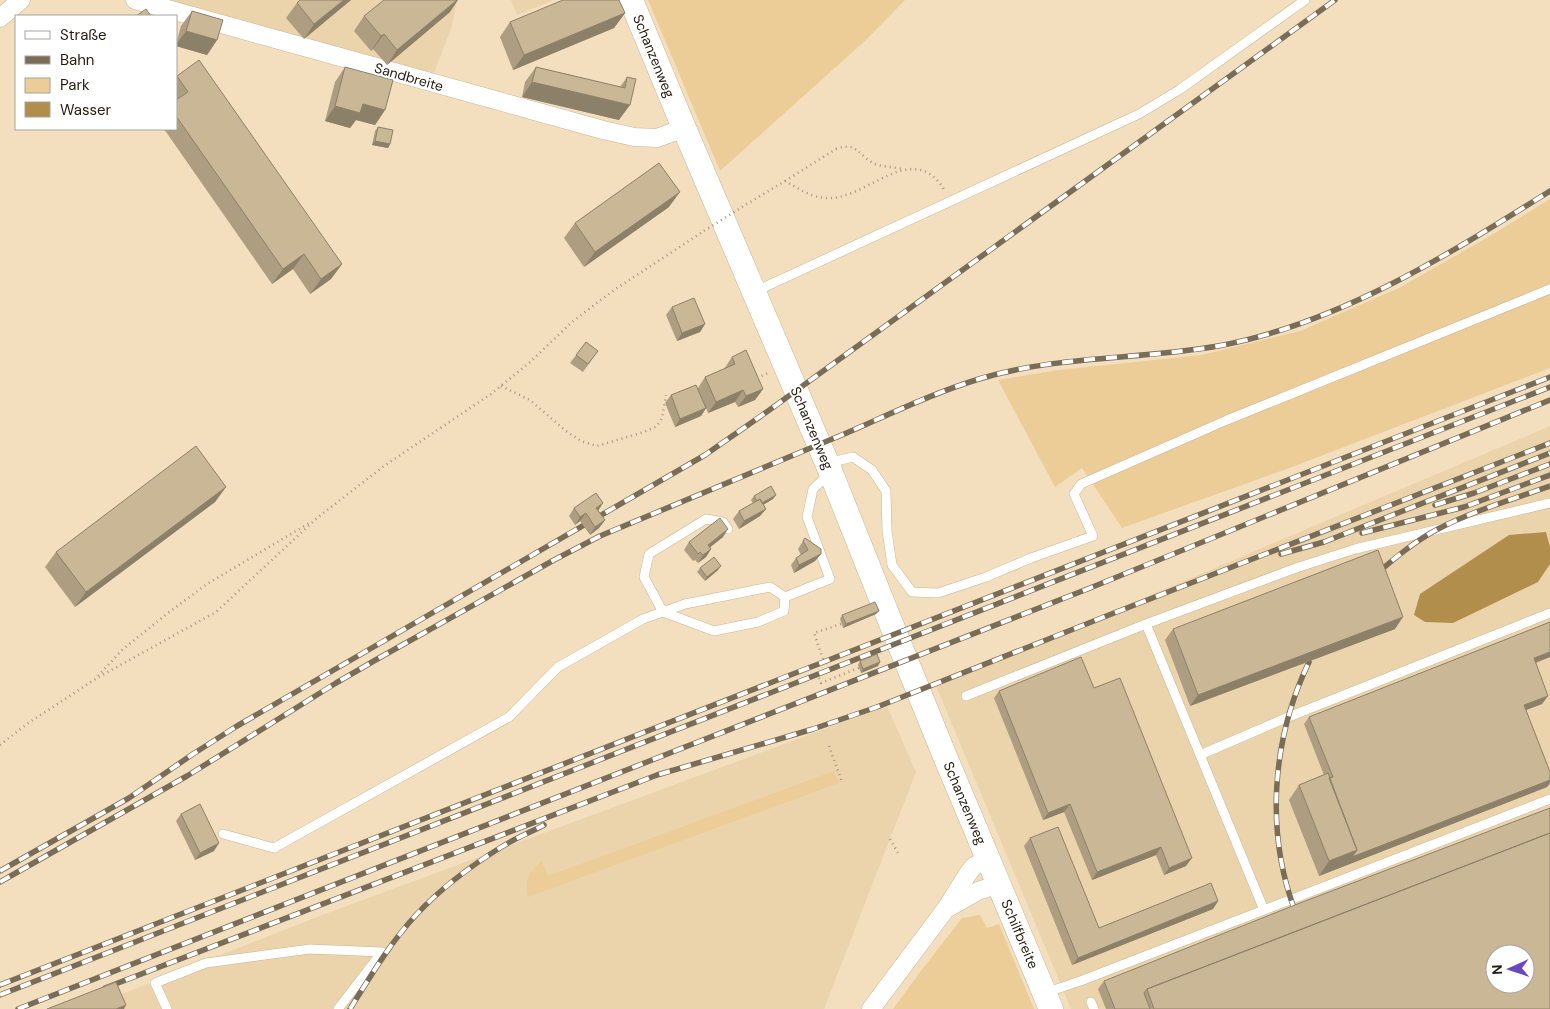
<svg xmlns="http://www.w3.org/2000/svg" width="1550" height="1009" font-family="'DM Sans',sans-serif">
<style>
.built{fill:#ebd4ab;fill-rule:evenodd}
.green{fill:#eccd98}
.water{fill:#b28e4d}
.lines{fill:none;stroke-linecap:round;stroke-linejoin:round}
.lane-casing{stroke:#c8b594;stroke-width:10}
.street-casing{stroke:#c8b594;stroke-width:19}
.secondary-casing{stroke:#c8b594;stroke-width:25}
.path{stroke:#a4947c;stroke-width:2.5;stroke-dasharray:1 4;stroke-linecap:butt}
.lane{stroke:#fff;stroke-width:9}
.street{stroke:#fff;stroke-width:18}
.secondary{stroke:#fff;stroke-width:24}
.rail-casing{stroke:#796d58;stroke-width:5.5}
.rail{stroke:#fff;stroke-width:4;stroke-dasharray:11;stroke-linecap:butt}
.path-bridge{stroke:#a4947c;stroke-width:2.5;stroke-dasharray:1 4;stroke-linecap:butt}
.wall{fill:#ae9d81}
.shaded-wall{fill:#8d8069}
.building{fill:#cab796;stroke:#8d8069;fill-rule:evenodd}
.labels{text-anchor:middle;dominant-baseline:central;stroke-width:4;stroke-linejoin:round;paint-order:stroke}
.street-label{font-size:14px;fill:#231c10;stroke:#fff}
</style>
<rect width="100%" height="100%" fill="#f3dfbe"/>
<path class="built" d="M165 0H457L452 26 432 78Z
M511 0H554L517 15Z
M1550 426V1009H1071L936 686ZM1495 954H1525V984H1495Z
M887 706 916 772 824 1009H84L317 917Z"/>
<path class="green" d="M648 0H905L866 40 720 171Z
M1550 199V368L1292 467 1122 528 1082 468 1055 487 998 380 1058 370 1202 355 1300 331 1399 288 1490 236Z
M834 771 839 783 528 897C524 881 529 871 542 861L548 876Z
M980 915 987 928 999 924 1034 1009H893L917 976 962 918Z"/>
<path class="water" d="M1546 532 1550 547V564L1538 582 1453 623 1425 622 1414 615 1420 594 1509 535Z"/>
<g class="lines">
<defs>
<path id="lane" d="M754 292 1139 114 1179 90 1305 0
M828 463 853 457 872 470 886 491 887 531 892 565 912 592 938 593 986 577 1031 558 1093 536 1074 494 1081 484 1227 420 1550 289
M728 529 723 522 706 519 649 554 644 577 663 612 714 631 758 622 784 611 785 597
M785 597 830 579 807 517 813 489 829 474
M1146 624 1296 568 1355 549 1550 503
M966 696 1146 624 1264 910 1083 980 1045 993
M1200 755 1286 718 1550 613
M223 834 274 848 509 717 558 667 643 619 685 604 770 587 785 597
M1264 910 1550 799
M1091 1002 1094 1009
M167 1009 155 983 206 963 310 949 382 952
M338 1009 382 952"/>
<path id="street" d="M135 0 603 130 634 137 657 138 684 128
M0 18 21 0
M948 908 978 891 999 884
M871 1009 945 910 969 872 974 866 988 859"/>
<path id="secondary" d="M631 0 684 128 827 463 886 611 944 754 1051 1009"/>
</defs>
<use href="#lane" class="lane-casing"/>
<use href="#street" class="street-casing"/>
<use href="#secondary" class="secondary-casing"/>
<path class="path" d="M785 181 836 149C858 141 858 156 875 164 883 167 894 167 903 169
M742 207 785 181C799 189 812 198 828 198 867 200 913 137 945 191
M757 378 768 373
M501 386 530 400 566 431 581 441 597 446 644 432 657 426 662 418 666 395
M823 659 814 633 844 623
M98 676 122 650 168 613 207 584 311 522
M819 678 821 683 861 667
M0 745 27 724 97 678 216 612 317 518 384 466 491 394 529 363 572 322 614 290 704 231
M829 746 842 782
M890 839 898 853"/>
<use href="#lane" class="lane"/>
<use href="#street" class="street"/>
<use href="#secondary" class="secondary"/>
<defs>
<path id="rail" d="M1435 505 1474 493 1550 464
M1362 533 1464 507 1550 475
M1281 554 1324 542 1550 453
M1375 575C1395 558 1415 541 1438 529 1473 511 1513 499 1550 486
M0 871 129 798 193 754 237 726 705 455 768 411 1335 0
M0 882 187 776 336 683 379 658 554 560 600 536C679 503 758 470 837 437 884 417 930 394 979 379 1058 355 1138 360 1218 346 1338 324 1448 255 1550 191
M1295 911C1265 831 1272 739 1309 662
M0 985 1550 377
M105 988 657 775 813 729 877 707 1114 613 1550 443
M0 995 1550 387
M18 1009 1090 588 1550 400
M350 1009C370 977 390 943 416 915 441 888 472 865 503 846 516 838 531 832 544 825"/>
</defs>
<use href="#rail" class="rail-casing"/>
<use href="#rail" class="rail"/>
<path class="path-bridge" d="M704 231 742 207"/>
</g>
<path class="wall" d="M300 0H351L304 39 286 18 297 3Z
M192 11 217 40 207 55 176 46V44L181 26Z
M450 12 387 65 373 49 371 51 354 31 364 16Z
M625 13 614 28 513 70 500 37 510 22Z
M345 67 385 110 375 125 356 120 350 128 325 121 335 82Z
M536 67 620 87 627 77 619 120 522 97 525 82Z
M177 76 342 264 331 279 310 294 293 269 272 284 164 129H176V77Z
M378 127 390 144 388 148 372 145 375 131Z
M669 207 584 267 564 238 575 223Z
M672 307 705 324 700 332 677 341 666 315Z
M586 342 598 351 583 372 570 363Z
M732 357 763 389 755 400 738 407 735 402 708 413 706 408 701 416 675 427 665 403 671 395 698 388 705 377 724 369Z
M226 487 215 502 75 607 45 567 56 552Z
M754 496 773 499 763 505 766 509 760 516 739 529 733 519 739 511 753 503 751 500Z
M574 508 598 510 605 520 599 528 590 535 580 521 575 525 569 516Z
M723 537 710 547 711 549 706 557 698 563 695 560 693 561 684 550 689 542Z
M805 538 821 554 815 561 794 573 791 565 796 558 801 555 798 549Z
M700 568 718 570 705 581 697 572Z
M876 614 843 628 840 619 842 615Z
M1550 622V657L1536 663 1542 704 1526 710 1550 772V783L1547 787 1319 876 1289 800 1299 785 1324 775 1304 724 1309 717Z
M1173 629H1395L1190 706 1165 640Z
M860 661 878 666 861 673 858 665Z
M999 691 1186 866 1164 875 1156 855 1092 880 1064 812 1043 820 994 698Z
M181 814 214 851 195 860 176 821Z
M1030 838 1099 928 1218 901 1213 909 1072 965 1024 846Z
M1104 981 1550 1009H1106L1098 989Z"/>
<path class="shaded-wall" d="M344 0H351L304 39 314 24Z
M457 0H458L450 12 387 65 397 50Z
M625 13 614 28 513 70 524 55Z
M186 31 217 40 207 55 176 46V45Z
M384 34 373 49 371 51 381 36Z
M532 82 630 105 619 120 522 97Z
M363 104 385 110 375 125 356 120 350 128 325 121 335 106Z
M375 141 390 144 388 148 372 145Z
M680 192 669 207 584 267 595 252Z
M304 254 293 269 272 284 283 269Z
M342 264 331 279 310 294 321 279Z
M705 324 700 332 677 341 682 333Z
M763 389 755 400 738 407 746 396Z
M743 390 735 402 708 413 716 402Z
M706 408 701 416 675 427 680 419Z
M226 487 215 502 75 607 86 592Z
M776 495 773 499 756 509 759 505Z
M603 503 598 511 596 508Z
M766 509 760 516 739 529 744 521Z
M586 513 580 521 575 525 580 517Z
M605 520 599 528 590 535 595 527Z
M728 529 723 537 703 553 708 545Z
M711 549 706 557 698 563 703 555Z
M821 554 815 561 794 573 799 565Z
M721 566 718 570 705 581 707 577Z
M879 611 876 614 843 628 846 624Z
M1403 617 1395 629 1190 706 1198 695Z
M1550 652V657L1528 665 1534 658Z
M880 662 878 666 861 673 863 669Z
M1548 696 1542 704 1518 713 1524 705Z
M1550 780V783L1547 787 1319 876 1329 861 1357 850Z
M1070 804 1064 812 1043 820 1048 813Z
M219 843 214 851 195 860 200 853Z
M1161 847 1156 855 1092 880 1097 872Z
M1192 858 1186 866 1164 875 1169 868Z
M1218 901 1213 909 1072 965 1078 958Z
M126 1005 124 1009H116Z"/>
<path class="building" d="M300 0H344L314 24 297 3Z
M384 0H457L397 50 384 34 381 36 364 16Z
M563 0H619L625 13 524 55 510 22Z
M146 9 151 16H136Z
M192 11 223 20 217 40 186 31Z
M199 60 342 264 321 279 304 254 283 269 176 116V100L188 92 177 76Z
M345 67 393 80 385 110 363 104 360 113 335 106Z
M536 67 625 88 627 77 636 79 630 105 532 82Z
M378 127 393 130 390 144 375 141Z
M659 163 680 192 595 252 575 223Z
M694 298 705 324 682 333 672 307Z
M586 342 598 351 588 364 576 355Z
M746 350 763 389 746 396 743 390 716 402 705 377 735 364 732 357Z
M696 385 706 408 680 419 671 395Z
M196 446 226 487 86 592 56 552Z
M771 486 776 495 762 503 760 499 757 501 754 496Z
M596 493 603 503 596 508 605 520 595 527 586 513 580 517 574 508Z
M760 499 766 509 744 521 739 511Z
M720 518 728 529 708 545 711 549 703 555 700 552 698 554 689 542Z
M805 538 821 549V554L799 565 796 558 808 550 803 541Z
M1378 550 1403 617 1198 695 1173 629Z
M714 557 721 566 707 577 700 568Z
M875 602 879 611 846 624 842 615Z
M1550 622V652L1534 658 1548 696 1524 705 1550 772V780L1352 857 1357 850 1329 778 1333 777 1309 717Z
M877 654 880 662 863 669 860 661Z
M1081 657 1094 688 1120 678 1192 858 1169 868 1161 847 1097 872 1070 804 1048 813 999 691Z
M1328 773 1357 850 1329 861 1299 785Z
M200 804 219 843 200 853 181 814Z
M1550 808V833L1147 989 1144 993 1150 1009H1115L1104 981 1300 903Z
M1058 827 1099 928 1211 883 1218 901 1078 958 1030 838Z
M1550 833V1009H1154L1147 989ZM1495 954H1525V984H1495Z
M116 982 126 1005 116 1009H47Z"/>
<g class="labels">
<g class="street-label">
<text transform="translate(654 56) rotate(68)">Schanzenweg</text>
<text transform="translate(409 77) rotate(16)">Sandbreite</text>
<text transform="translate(812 428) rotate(67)">Schanzenweg</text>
<text transform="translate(965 803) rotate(67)">Schanzenweg</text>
<text transform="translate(1020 934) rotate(67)">Schilfbreite</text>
</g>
</g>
<rect x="15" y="15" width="162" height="115" fill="#ffffff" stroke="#a7a49f"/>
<rect x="25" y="31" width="25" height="8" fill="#ffffff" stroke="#a7a49f"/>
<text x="60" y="40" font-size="15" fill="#231c10">Straße</text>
<rect x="25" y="56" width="25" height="8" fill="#796d58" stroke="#a7a49f"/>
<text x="60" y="65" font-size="15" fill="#231c10">Bahn</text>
<rect x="25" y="78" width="25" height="15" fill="#eccd98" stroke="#a7a49f"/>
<text x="60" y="90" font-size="15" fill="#231c10">Park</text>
<rect x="25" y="102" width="25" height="15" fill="#b28e4d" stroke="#a7a49f"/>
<text x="60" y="115" font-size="15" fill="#231c10">Wasser</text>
<g transform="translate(1510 969) rotate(267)"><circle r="24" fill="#ffffff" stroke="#a7a49f"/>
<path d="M0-4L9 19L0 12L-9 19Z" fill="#6847c0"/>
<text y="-8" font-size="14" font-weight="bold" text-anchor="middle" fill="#231c10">N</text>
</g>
</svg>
